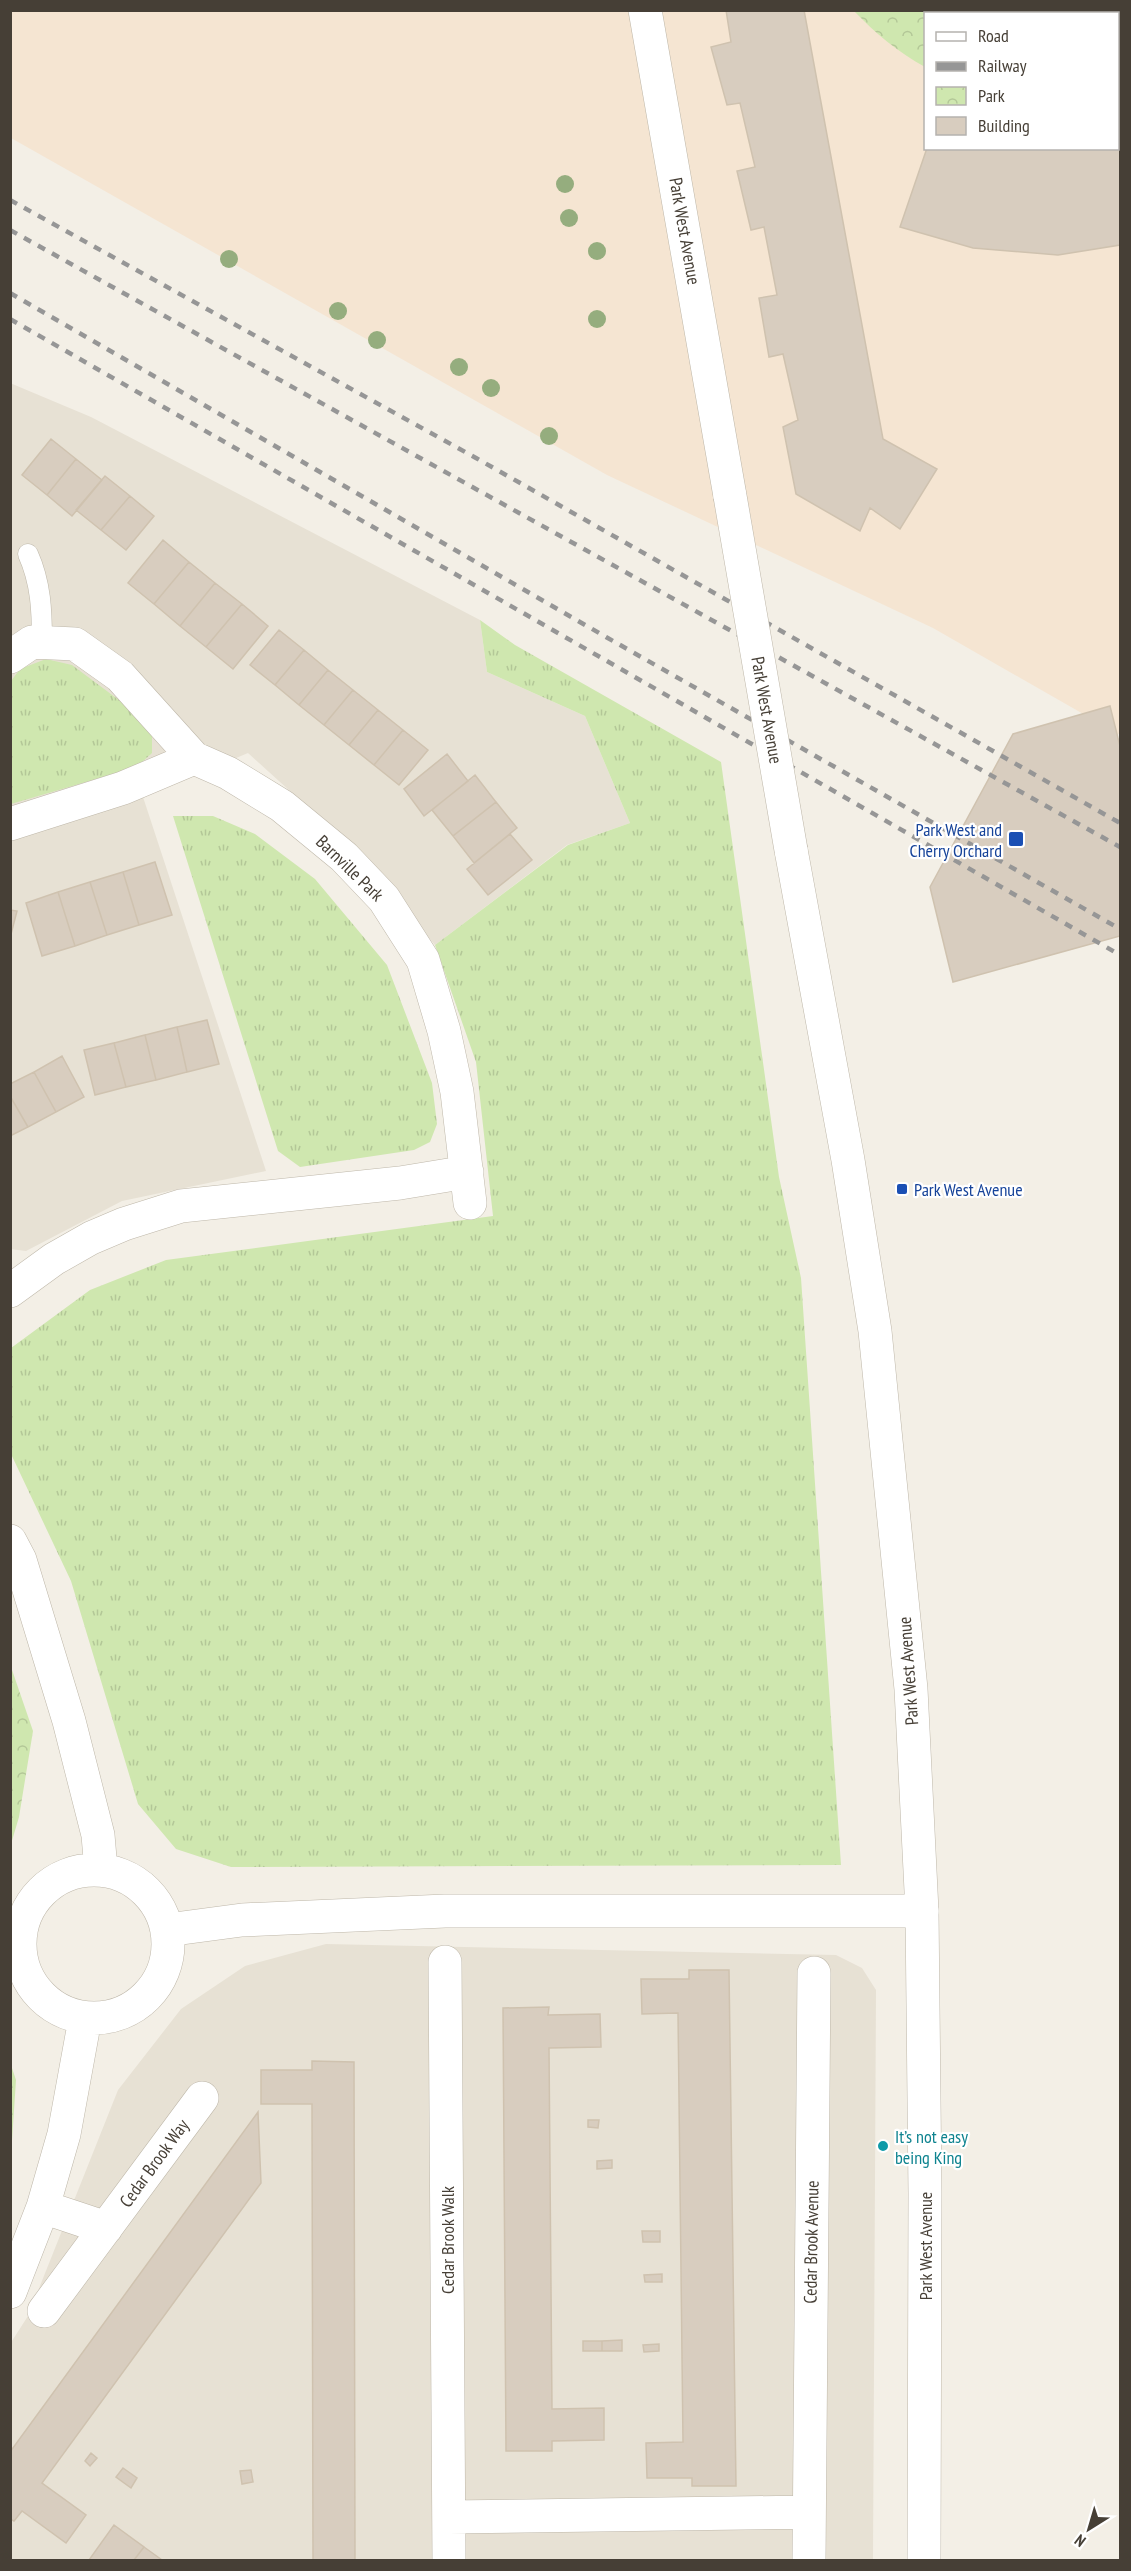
<svg xmlns="http://www.w3.org/2000/svg" width="1131" height="2571" font-family="'PT Sans Narrow',sans-serif">
<style>
.residential{fill:#e7e1d4}
.commercial{fill:#f5e5d2;fill-rule:evenodd}
.grass{fill:url(#grass-tufts)}
.park{fill:url(#park-crowns)}
.building{fill:#d8cdbf;stroke:#cfc2af;stroke-width:1.5}
.lines{fill:none;stroke-linecap:round;stroke-linejoin:round}
.service-casing{stroke:#beb7a9;stroke-width:21}
.minor-casing{stroke:#beb7a9;stroke-width:34}
.tertiary-casing{stroke:#beb7a9;stroke-width:34}
.service{stroke:#fff;stroke-width:20}
.minor{stroke:#fff;stroke-width:33}
.tertiary{stroke:#fff;stroke-width:33}
.rail{stroke:#969696;stroke-width:4.5;stroke-dasharray:8 8;stroke-linecap:butt}
.tertiary-bridge-casing{stroke:#beb7a9;stroke-width:34;stroke-linecap:butt}
.tertiary-bridge{stroke:#fff;stroke-width:33}
.tree{fill:#95ad7e}
.transit-dot{fill:#1a4fb4;stroke:#fff;stroke-width:2}
.culture-dot{fill:#0f9aa8;stroke:#fff;stroke-width:2}
.labels{text-anchor:middle;dominant-baseline:central;stroke-width:4.5;stroke-linejoin:round;paint-order:stroke}
.street-label{font-size:18px;fill:#463f36;stroke:#fff}
.transit-label{font-size:18px;fill:#164399;stroke:#fff;text-anchor:end}
.culture-label{font-size:18px;fill:#0d838f;stroke:#fff;text-anchor:start}
</style>
<defs>
<pattern id="grass-tufts" width="24" height="20" patternUnits="userSpaceOnUse" patternTransform="scale(1.5)"><rect width="24" height="20" fill="#cfe7af"/><path d="M3 7l-1-3M5 7V3M7 7l1-3M15 17l-1-3M17 17v-4M19 17l1-3" fill="none" stroke="#b3c797"/></pattern>
<pattern id="park-crowns" width="20" height="18" patternUnits="userSpaceOnUse" patternTransform="scale(1.5)"><rect width="20" height="18" fill="#cfe7af"/><path d="M2 6a3 3 0 1 1 6 0M12 15a3 3 0 1 1 6 0" fill="none" stroke="#b3c797"/></pattern>
</defs>
<rect width="100%" height="100%" fill="#f3efe6"/>
<path class="residential" d="M10 383 91 417 480 620 487 672 585 716 630 823 567 845 435 945 354 849 248 753 143 797 266 1171 122 1201 26 1251 10 1249Z
M326 1944 836 1955 862 1968 876 1990 873 2560H11L10 2344 28 2316 118 2090 181 2009 245 1966Z"/>
<path class="commercial" d="M11 11H1120V735L933 628 607 475 11 138ZM926 14H1118V148H926Z"/>
<path class="grass" d="M480 620 515 645 721 762 779 1177 801 1278 841 1865 231 1867 176 1849 138 1804 71 1581 11 1454V1348L90 1290 166 1260 493 1216 476 1062 435 945 568 845 630 823 585 716 487 672Z
M46 659 72 665 139 715 152 736V753L140 764 127 770 11 804V681L20 669Z
M173 816H213L255 834 315 879 387 965 432 1083 437 1124 430 1142 414 1150 300 1167 278 1151Z"/>
<path class="park" d="M854 11H1120V89H1118V14H926L925 67C898 52 875 33 854 11Z
M11 1667 33 1731 19 1817 11 1844Z
M11 2065 16 2080 11 2156Z"/>
<path class="building" d="M726 10H804L883 439 937 469 900 529 870 508 860 531 796 494 783 427 798 420 783 354 769 357 759 298 777 295 764 227 751 230 737 171 755 167 740 103 727 105 711 47 731 42Z
M1120 128V245L1058 255 973 248 900 227 927 148H1118V129Z
M51 439 76 459 47 495 22 475Z
M76 459 102 480 72 516 47 495Z
M105 476 130 496 101 530 76 510Z
M130 496 154 516 126 550 101 530Z
M163 540 189 562 154 604 128 583Z
M189 562 215 583 180 626 154 604Z
M215 583 242 604 206 647 180 626Z
M242 604 268 626 233 669 206 647Z
M279 630 304 650 275 685 250 665Z
M304 650 328 670 299 705 275 685Z
M328 670 353 690 324 725 299 705Z
M353 690 378 710 349 745 324 725Z
M1110 706 1120 746V936L953 982 930 887 1013 734Z
M378 710 403 730 374 765 349 745Z
M403 730 428 750 399 785 374 765Z
M447 754 468 781 424 816 404 789Z
M475 775 496 802 453 836 432 810Z
M496 802 517 828 474 863 453 836Z
M510 834 532 860 488 895 467 869Z
M155 862 172 915 139 925 123 872Z
M123 872 139 925 107 935 90 882Z
M90 882 107 935 75 946 58 892Z
M58 892 75 946 42 956 26 903Z
M10 910 17 911 10 938Z
M207 1020 219 1064 187 1072 177 1027Z
M177 1027 187 1072 156 1080 145 1035Z
M145 1035 156 1080 126 1087 114 1043Z
M114 1043 126 1087 95 1095 84 1050Z
M62 1056 84 1097 56 1112 34 1072Z
M34 1072 56 1112 28 1127 10 1096V1084Z
M10 1096 28 1127 10 1136Z
M689 1970H729L736 2486H692V2478H647L646 2443 683 2442 678 2013 642 2014 641 1979H689Z
M549 2007 548 2015 600 2014 601 2047 549 2048 552 2409 604 2408V2440L552 2441V2451H506L503 2008Z
M312 2061 354 2062 355 2560H313L312 2104H261V2070H312Z
M258 2112 261 2183 42 2483 86 2515 66 2543 22 2511 14 2521 10 2519V2452Z
M588 2120H599L598 2128 588 2127Z
M612 2160V2168L597 2169V2161Z
M642 2231H660V2242H643Z
M662 2274V2282H645L644 2275Z
M622 2340V2351H602V2341Z
M583 2341H602V2351H583Z
M659 2344V2351L644 2352 643 2345Z
M91 2453 97 2458 90 2466 85 2461Z
M123 2468 137 2478 131 2488 116 2477Z
M251 2470 253 2482 242 2484 240 2471Z
M114 2525 144 2547 134 2560H89Z
M144 2547 162 2560H134Z"/>
<g class="lines">
<defs>
<path id="service" d="M28 554C41 583 42 611 42 642"/>
<path id="minor" d="M10 657 32 642 75 644 120 676 194 758 228 773 282 806 344 857 384 899 423 960 444 1031 457 1092 470 1203
M10 824 123 788 194 758
M10 1291 54 1259 91 1238 124 1224 181 1206 400 1183 467 1172
M10 1541 20 1560 69 1721 98 1835 101 1870
M20 1944a74 74 0 1 1 148 0a74 74 0 1 1-148 0Z
M167 1930 242 1920 445 1911H922
M445 1962 449 2560
M43 2207 106 2228
M10 2292 43 2207 64 2134 85 2019
M44 2311 202 2098
M449 2517 809 2512
M809 2560 814 1973"/>
<path id="tertiary" d="M645 10 730 496
M791 850 848 1160 875 1331 911 1689 922 1911 925 2193 924 2560"/>
</defs>
<use href="#service" class="service-casing"/>
<use href="#minor" class="minor-casing"/>
<use href="#tertiary" class="tertiary-casing"/>
<use href="#service" class="service"/>
<use href="#minor" class="minor"/>
<use href="#tertiary" class="tertiary"/>
<path class="rail" d="M10 200 476 458 1120 823
M10 230 1120 847
M10 293 606 637 1120 929
M10 319 1120 955"/>
<defs>
<path id="tertiary-bridge" d="M730 496 791 850"/>
</defs>
<use href="#tertiary-bridge" class="tertiary-bridge-casing"/>
<use href="#tertiary-bridge" class="tertiary-bridge"/>
</g>
<g class="tree">
<circle cx="565" cy="184" r="9"/>
<circle cx="569" cy="218" r="9"/>
<circle cx="597" cy="251" r="9"/>
<circle cx="229" cy="259" r="9"/>
<circle cx="338" cy="311" r="9"/>
<circle cx="597" cy="319" r="9"/>
<circle cx="377" cy="340" r="9"/>
<circle cx="459" cy="367" r="9"/>
<circle cx="491" cy="388" r="9"/>
<circle cx="549" cy="436" r="9"/>
</g>
<g class="transit-dot">
<rect x="1008" y="831" width="16" height="16" rx="3"/>
<rect x="896" y="1183" width="12" height="12" rx="3"/>
</g>
<circle class="culture-dot" cx="883" cy="2146" r="6"/>
<g class="labels">
<g class="street-label">
<text transform="translate(685 231) rotate(80)">Park West Avenue</text>
<text transform="translate(767 710) rotate(80)">Park West Avenue</text>
<text transform="translate(350 868) rotate(44)">Barnville Park</text>
<text transform="translate(908 1671) rotate(-94)">Park West Avenue</text>
<text transform="translate(154 2163) rotate(-54)">Cedar Brook Way</text>
<text transform="translate(447 2240) rotate(-90)">Cedar Brook Walk</text>
<text transform="translate(811 2242) rotate(-89)">Cedar Brook Avenue</text>
<text transform="translate(925 2246) rotate(-90)">Park West Avenue</text>
</g>
<g class="transit-label">
<text x="1002" y="829">Park West and<tspan x="1002" dy="21">Cherry Orchard</tspan></text>
<text x="914" y="1189" text-anchor="start">Park West Avenue</text>
</g>
<g class="culture-label">
<text x="895" y="2136">It’s not easy<tspan x="895" dy="21">being King</tspan></text>
</g>
</g>
<rect width="1131" height="2571" fill="none" stroke="#463f36" stroke-width="24"/>
<rect x="924" y="12" width="195" height="138" fill="#ffffff" stroke="#b5b2af" stroke-width="1.5"/>
<rect x="936" y="32" width="30" height="9" fill="#ffffff" stroke="#b5b2af" stroke-width="1.5"/>
<text x="978" y="42" font-size="18" fill="#463f36">Road</text>
<rect x="936" y="62" width="30" height="9" fill="#969696" stroke="#b5b2af" stroke-width="1.5"/>
<text x="978" y="72" font-size="18" fill="#463f36">Railway</text>
<rect x="936" y="87" width="30" height="18" fill="url(#park-crowns)" stroke="#b5b2af" stroke-width="1.5"/>
<text x="978" y="102" font-size="18" fill="#463f36">Park</text>
<rect x="936" y="117" width="30" height="18" fill="#d8cdbf" stroke="#b5b2af" stroke-width="1.5"/>
<text x="978" y="132" font-size="18" fill="#463f36">Building</text>
<g transform="translate(1089 2529) rotate(217)" stroke="#ffffff" stroke-width="4.5" paint-order="stroke">
<path d="M0-4.5L10 22L0 15L-10 22Z" fill="#463f36"/>
<text y="-9" font-size="16" font-weight="bold" text-anchor="middle" fill="#463f36">N</text>
</g>
</svg>
